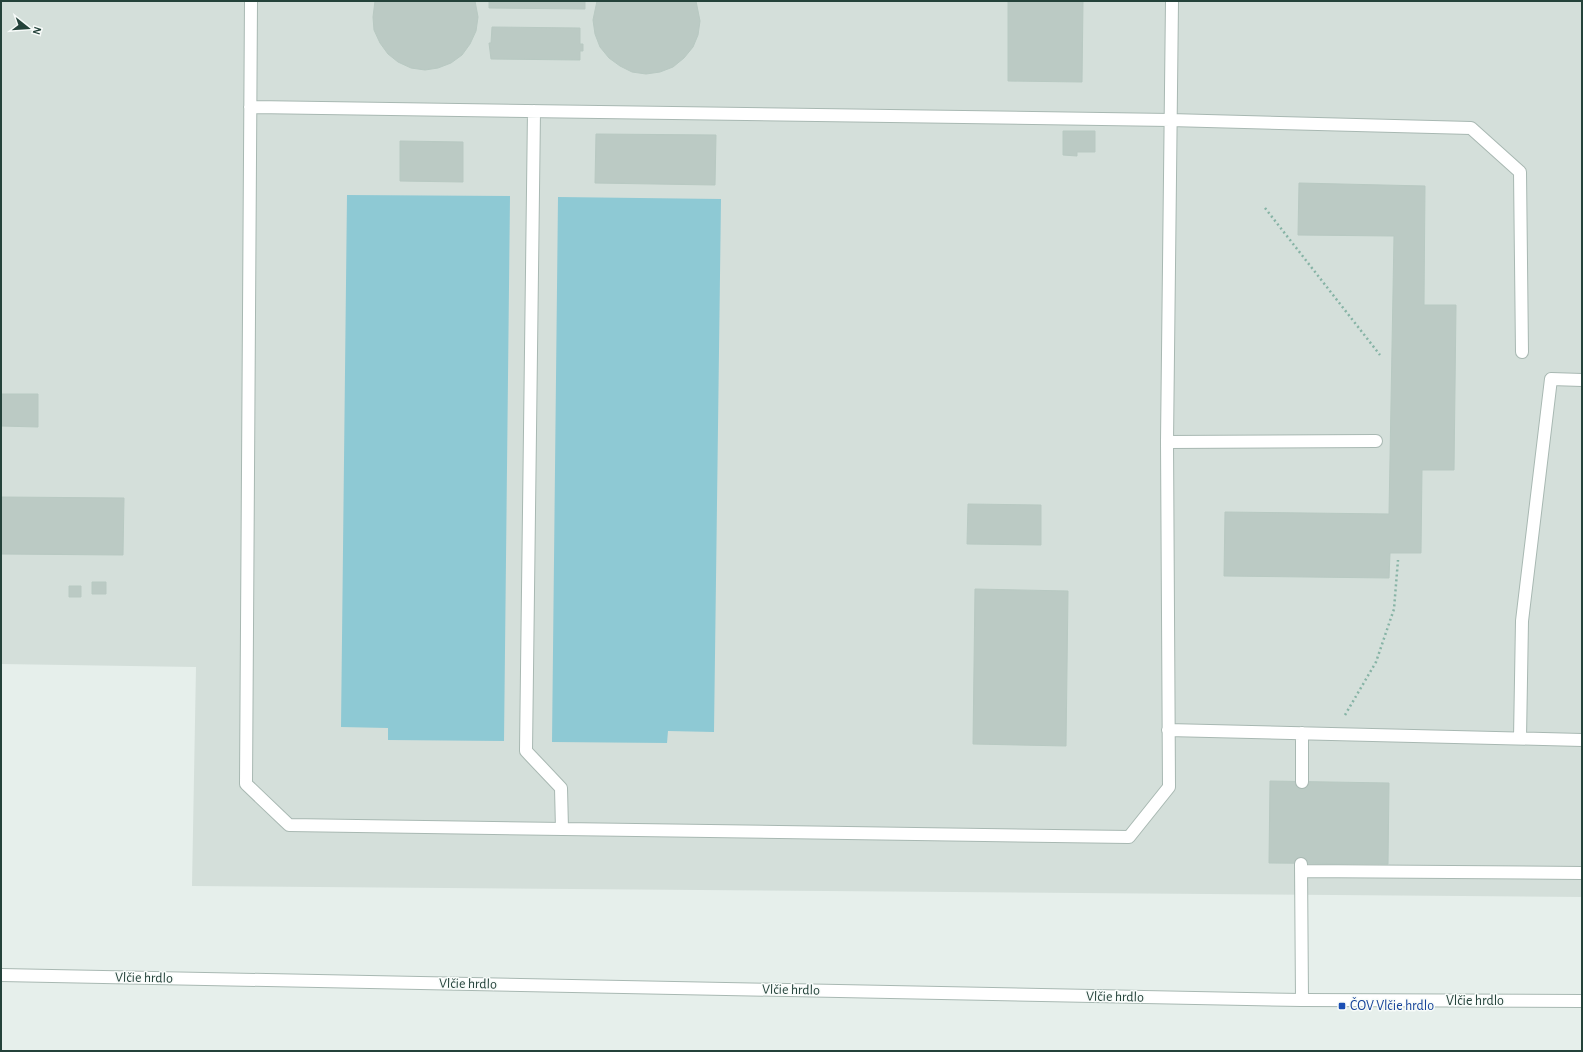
<svg xmlns="http://www.w3.org/2000/svg" width="1583" height="1052" font-family="'Alegreya Sans',sans-serif">
<style>
.built{fill:#d4dfda}
.water{fill:#8ec9d4}
.building{fill:#bbcac4;stroke:#b8c9c2}
.lines{fill:none;stroke-linecap:round;stroke-linejoin:round}
.lane-casing{stroke:#a8b8b2;stroke-width:14}
.street-casing{stroke:#a8b8b2;stroke-width:14}
.path{stroke:#86b3a5;stroke-width:2.5;stroke-dasharray:2 3;stroke-linecap:butt}
.lane{stroke:#fff;stroke-width:12}
.street{stroke:#fff;stroke-width:12}
.transit-dot{fill:#1a4fb4;stroke:#f7fbf9;stroke-width:1.5}
.labels{text-anchor:middle;dominant-baseline:central;stroke-width:3;stroke-linejoin:round;paint-order:stroke}
.street-label{font-size:14px;fill:#24423a;stroke:#f7fbf9}
.transit-label{font-size:14px;fill:#164399;stroke:#f7fbf9;text-anchor:start}
</style>
<rect width="100%" height="100%" fill="#e6efeb"/>
<path class="built" d="M1 1H1582V897L192 886 196 667 1 664Z"/>
<path class="water" d="M347 195 510 196 504 741 388 740V728L341 727Z
M558 197 721 199 714 732 668 731 667 743 552 742Z"/>
<path class="building" d="M375 1H475L478 17 476 31 470 44 462 55 451 63 438 68 425 70 411 68 398 62 388 54 380 43 374 30 373 17Z
M489 1H585V9L489 8Z
M597 1H696L700 21 698 35 693 47 684 58 673 67 660 72 646 74 632 72 620 66 609 58 600 47 595 34 593 20Z
M1008 1H1083L1082 82 1008 81Z
M492 27 580 28V44H583V51H580V60L491 59 489 43H491Z
M1063 131H1095V152H1077V156L1063 155Z
M596 134 716 135 715 185 595 183Z
M400 141 463 142V182L400 181Z
M1299 183 1425 186 1424 305H1456L1454 470H1422L1421 553H1390L1389 578 1224 576 1225 512 1389 514 1394 236 1298 235Z
M1 394H38V427L1 426Z
M1 497 124 498 123 555 1 554Z
M968 504 1041 505V545L967 544Z
M92 582H106V594H92Z
M69 586H81V597H69Z
M975 589 1068 591 1066 746 973 744Z
M1270 781 1389 783 1388 864 1269 863Z"/>
<g class="lines">
<defs>
<path id="lane" d="M251 1 246 784 289 825 1129 837 1169 787 1167 442 1172 1
M250 107 1170 120 1471 128 1520 172 1522 352
M534 111 526 751 561 788 562 829
M1167 442 1376 441
M1168 730 1582 740
M1520 738 1522 621 1551 379 1582 380
M1302 782V733
M1301 864 1302 1000
M1301 871 1582 873"/>
<path id="street" d="M1 975 1302 1000 1582 1001"/>
</defs>
<use href="#lane" class="lane-casing"/>
<use href="#street" class="street-casing"/>
<path class="path" d="M1265 208 1380 355
M1345 715 1376 662 1394 609 1398 560"/>
<use href="#lane" class="lane"/>
<use href="#street" class="street"/>
</g>
<rect class="transit-dot" x="1338" y="1002" width="8" height="8" rx="2"/>
<g class="labels">
<g class="street-label">
<text transform="translate(144 978) rotate(1)">Vlčie hrdlo</text>
<text transform="translate(468 984) rotate(1)">Vlčie hrdlo</text>
<text transform="translate(791 990) rotate(1)">Vlčie hrdlo</text>
<text transform="translate(1115 997) rotate(1)">Vlčie hrdlo</text>
<text x="1475" y="1001">Vlčie hrdlo</text>
</g>
<g class="transit-label">
<text x="1350" y="1006">ČOV Vlčie hrdlo</text>
</g>
</g>
<rect width="1583" height="1052" fill="none" stroke="#24423a" stroke-width="4"/>
<g transform="translate(28 28) rotate(107)" stroke="#f7fbf9" stroke-width="3" paint-order="stroke">
<path d="M0-3L7 15L0 10L-7 15Z" fill="#24423a"/>
<text y="-6" font-size="11" font-weight="bold" text-anchor="middle" fill="#24423a">N</text>
</g>
</svg>
